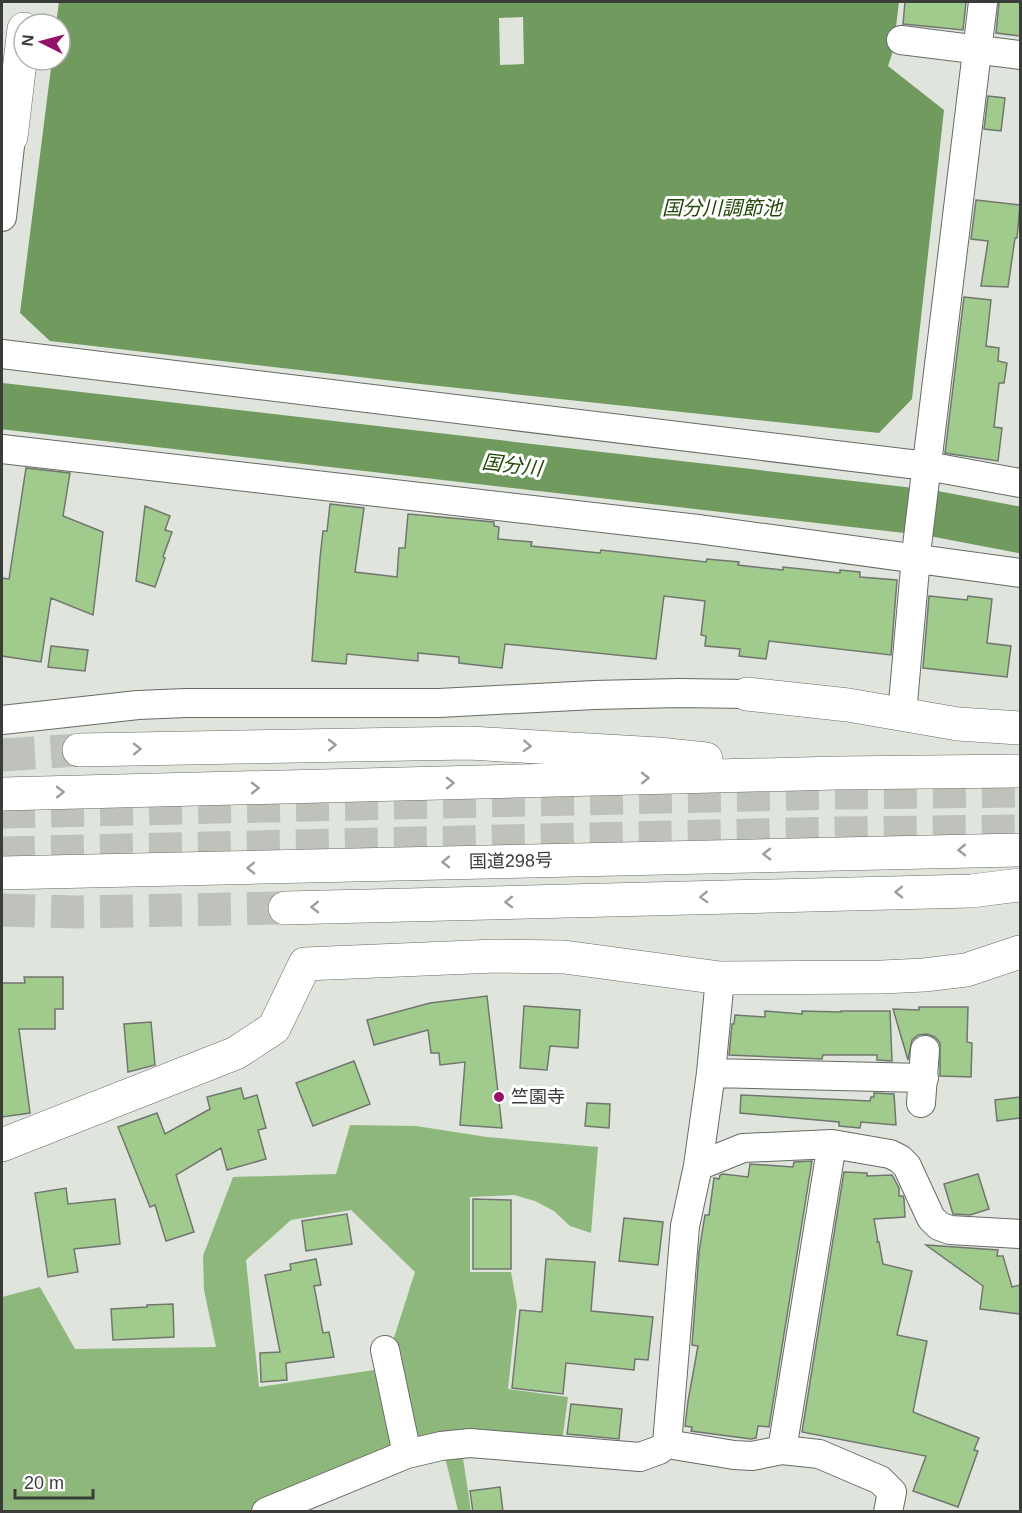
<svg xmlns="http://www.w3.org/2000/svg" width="1022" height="1513" font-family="Helvetica,'Noto Sans JP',sans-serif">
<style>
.forest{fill:#8eb87b}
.water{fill:#719a5f}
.pier{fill:#dfe4dc}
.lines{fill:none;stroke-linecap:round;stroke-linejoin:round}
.river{stroke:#719a5f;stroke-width:46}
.building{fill:#a0cb8d;stroke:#71766f;stroke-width:1.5}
.highway-tunnel{stroke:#bec2bb;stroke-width:33;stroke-dasharray:33 16;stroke-linecap:butt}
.street-casing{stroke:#666b64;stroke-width:30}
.secondary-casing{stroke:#666b64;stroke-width:34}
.highway-casing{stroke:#666b64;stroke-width:34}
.street{stroke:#fff;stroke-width:28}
.secondary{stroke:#fff;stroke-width:33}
.highway{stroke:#fff;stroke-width:33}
.oneway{stroke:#9c9e9c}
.poi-dot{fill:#95126a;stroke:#fff;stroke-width:2}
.labels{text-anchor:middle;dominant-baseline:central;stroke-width:6;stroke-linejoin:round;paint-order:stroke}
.street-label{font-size:18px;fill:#3a3c39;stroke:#fff}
.poi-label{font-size:18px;fill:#3a3c39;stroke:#fff;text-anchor:start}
.water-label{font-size:20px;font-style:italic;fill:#214807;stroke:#fff}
</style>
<rect width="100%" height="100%" fill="#dfe4dc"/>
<path class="forest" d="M350 1125 416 1126 487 1137 598 1147 591 1233 570 1226 554 1211 535 1201 514 1195 470 1197V1272H511L517 1305 508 1389 568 1397 562 1443 413 1447 391 1347 415 1272 351 1210 291 1220 246 1260 259 1387 381 1369 400 1449 250 1511 2 1512V1297L40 1287 75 1349 216 1347 204 1290 203 1256 233 1177 336 1174Z
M462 1452 471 1511H458L444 1453Z"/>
<path class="water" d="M59 2H899L893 51 888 66 944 110 912 399 879 433 420 384 50 341 20 313 52 60H60V24H56Z"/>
<path class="pier" d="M523 17 524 64 500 65 499 18Z"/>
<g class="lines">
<path class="river" d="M2 406 931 513 1020 530"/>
</g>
<path class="building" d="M905 2H966L963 30 903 24Z
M999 2H1020V36L996 33Z
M988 96 1005 98 1001 131 984 129Z
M976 200 1020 205 1017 238H1015L1008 287 981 286 988 241 971 239Z
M964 297 991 300 986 346 999 348 998 361 1007 363 1004 383H999L994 427 1002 428 998 461 945 453Z
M26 468 70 473 63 516 103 532 93 615 51 598 41 662 2 656V578L9 579Z
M330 504 364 508 355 572 397 577 399 548H405L408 514 494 522V526L499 527 498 539 532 542 531 546 600 553 601 550 706 562 707 559 739 562 738 565 783 570V567L840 573V570L860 572V577L897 580 891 655 769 641 766 659 739 656 740 649 705 646 706 636 701 635 705 601 664 596 656 659 505 644 502 668 459 663V657L418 653V661L347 654 346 664 312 661 320 558 323 531H327Z
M145 506 170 516 165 530 172 532 163 557 165 558 155 587 136 581Z
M929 596 967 600 968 596 992 599 987 643 1011 646 1007 677 923 668Z
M51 646 88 650 85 671 48 667Z
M24 977H63V1009H55V1029H19L30 1113 2 1117V983H25Z
M487 996 502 1128 460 1125 465 1062 440 1065 439 1053H431L428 1030 374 1045 367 1020 430 1003Z
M524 1006 580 1010 578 1048 550 1046 547 1070 520 1068Z
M919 1007H968L967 1042 972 1043 971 1077 940 1076V1043L935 1037 927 1034 918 1035 912 1040 908 1060 893 1009 919 1010Z
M765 1011 802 1014V1011L841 1012V1011H890L892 1061 877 1060V1055H823L822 1059 729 1055 732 1024H734L735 1015 765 1017Z
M151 1022 155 1065 128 1072 124 1024Z
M354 1061 370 1104 313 1126 296 1083Z
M241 1088 244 1099 257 1095 266 1128 258 1130 266 1159 227 1170 221 1148 176 1175 194 1232 166 1241 155 1205 150 1207 118 1127 157 1113 165 1134 210 1109 207 1097Z
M874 1093 894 1094 896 1125 861 1122 860 1128 839 1126V1122L740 1113 741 1095 870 1101 871 1097H874Z
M1020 1097V1118L997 1121 995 1100Z
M587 1103 610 1104 609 1128 585 1126Z
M812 1161 769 1427 758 1426 756 1438 751 1439 691 1431 692 1427 685 1426 688 1401 698 1346 692 1345 699 1252 705 1215H709L714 1178 719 1179 720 1175 723 1174 748 1177 750 1164 793 1167 794 1162Z
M844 1172 867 1173V1176L892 1175 899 1188V1196H903L904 1199 905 1217 874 1219 878 1242H876H879L883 1264 912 1271 897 1335 927 1341 913 1412 979 1438 974 1450 978 1451 958 1507 913 1491 926 1456 802 1432Z
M978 1174 989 1209 970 1215 953 1214 944 1184Z
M66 1188 68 1204 115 1199 120 1244 74 1249 78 1272 48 1277 35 1193Z
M473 1199 511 1200V1269H473Z
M347 1214 352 1244 306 1251 302 1221Z
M624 1218 663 1222 658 1265 619 1261Z
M926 1245 998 1250 997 1256H1003L1012 1287 1020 1285V1314L980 1309 983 1286Z
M316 1259 321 1285 314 1286 323 1333 329 1332 334 1357 286 1363 287 1380 261 1382 260 1353 280 1352 265 1275 291 1270 290 1264Z
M546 1259 595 1262 591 1311 653 1317 648 1360 635 1359 634 1370 566 1363 563 1394 512 1388 520 1310 542 1312Z
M173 1304 174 1337 113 1340 111 1309 147 1307V1305Z
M571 1404 622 1409 619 1439 567 1434Z
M500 1487 503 1512H473L470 1491Z"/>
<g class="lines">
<path class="highway-tunnel" d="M2 755 79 750
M2 812 838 793 1020 791
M2 853 837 833 1020 831
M2 910 76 912 285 908"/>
<defs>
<path id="street" d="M901 40 1020 55
M2 217 11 137
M2 354 927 466 1020 483
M2 449 698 529 1020 573
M902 714 917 546 983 2
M2 720 138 705 186 703H439L594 695 679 693 747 694
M711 1073 924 1078
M921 1103 925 1050
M698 1166 743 1148 832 1144 890 1154 900 1159 907 1166 931 1218 939 1226 950 1230 1020 1234
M385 1350 407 1454
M667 1444 734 1455 752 1456 782 1450 819 1454 880 1480 892 1492 888 1512
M782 1450 832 1144
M266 1512 407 1454 441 1446 470 1443 640 1457 659 1450 667 1444 685 1226 698 1166 711 1073 720 978"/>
<path id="secondary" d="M11 137 24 29
M747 694 848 705 958 724 1020 728
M2 1145 236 1053 274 1028 305 964 496 956 564 957 720 978 882 977 924 975 966 970 1020 952"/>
<path id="highway" d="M79 750 469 743 658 754 706 759
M2 794 838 773 1020 771
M2 873 1020 850
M285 908 971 891 1020 885"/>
</defs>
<use href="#street" class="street-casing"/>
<use href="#secondary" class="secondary-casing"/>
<use href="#highway" class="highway-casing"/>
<use href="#street" class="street"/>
<use href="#secondary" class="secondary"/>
<use href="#highway" class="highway"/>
</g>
<defs><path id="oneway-chevron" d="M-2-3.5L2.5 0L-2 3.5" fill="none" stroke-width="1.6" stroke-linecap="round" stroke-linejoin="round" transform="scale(1.5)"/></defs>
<g class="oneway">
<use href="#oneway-chevron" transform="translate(332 745) rotate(-1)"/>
<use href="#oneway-chevron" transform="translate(527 746) rotate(3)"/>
<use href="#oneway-chevron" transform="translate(137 749) rotate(-1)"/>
<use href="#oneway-chevron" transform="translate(645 778) rotate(-1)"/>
<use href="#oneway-chevron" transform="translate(450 783) rotate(-1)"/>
<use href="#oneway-chevron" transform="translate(255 788) rotate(-1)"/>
<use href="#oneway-chevron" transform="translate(60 792) rotate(-1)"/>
<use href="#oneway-chevron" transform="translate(962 850) rotate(179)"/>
<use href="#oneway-chevron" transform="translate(767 854) rotate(179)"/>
<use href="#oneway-chevron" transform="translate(446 862) rotate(179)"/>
<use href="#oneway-chevron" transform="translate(251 868) rotate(179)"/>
<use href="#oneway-chevron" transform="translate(899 892) rotate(179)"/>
<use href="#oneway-chevron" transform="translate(704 897) rotate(178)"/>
<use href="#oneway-chevron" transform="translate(509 902) rotate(179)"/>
<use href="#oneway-chevron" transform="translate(315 907) rotate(179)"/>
</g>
<circle class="poi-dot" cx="499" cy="1097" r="6"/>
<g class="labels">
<g class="street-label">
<text transform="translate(511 861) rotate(-1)">国道298号</text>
</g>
<g class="poi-label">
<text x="511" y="1097">竺園寺</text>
</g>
<g class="water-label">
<text x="722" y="208">国分川調節池</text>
<text transform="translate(512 465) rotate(7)">国分川</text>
</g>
</g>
<rect width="1022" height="1513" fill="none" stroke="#3a3c39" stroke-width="6"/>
<g transform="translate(42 42) rotate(276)"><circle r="28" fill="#ffffff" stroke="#b0b1b0" stroke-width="1.5"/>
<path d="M0-4.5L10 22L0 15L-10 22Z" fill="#95126a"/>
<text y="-9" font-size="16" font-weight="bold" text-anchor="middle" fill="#3a3c39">N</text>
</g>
<path d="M15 1489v9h78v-9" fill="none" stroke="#3a3c39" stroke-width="3"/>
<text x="24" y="1489" font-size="18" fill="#3a3c39" stroke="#ffffff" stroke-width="4.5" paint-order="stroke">20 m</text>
</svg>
